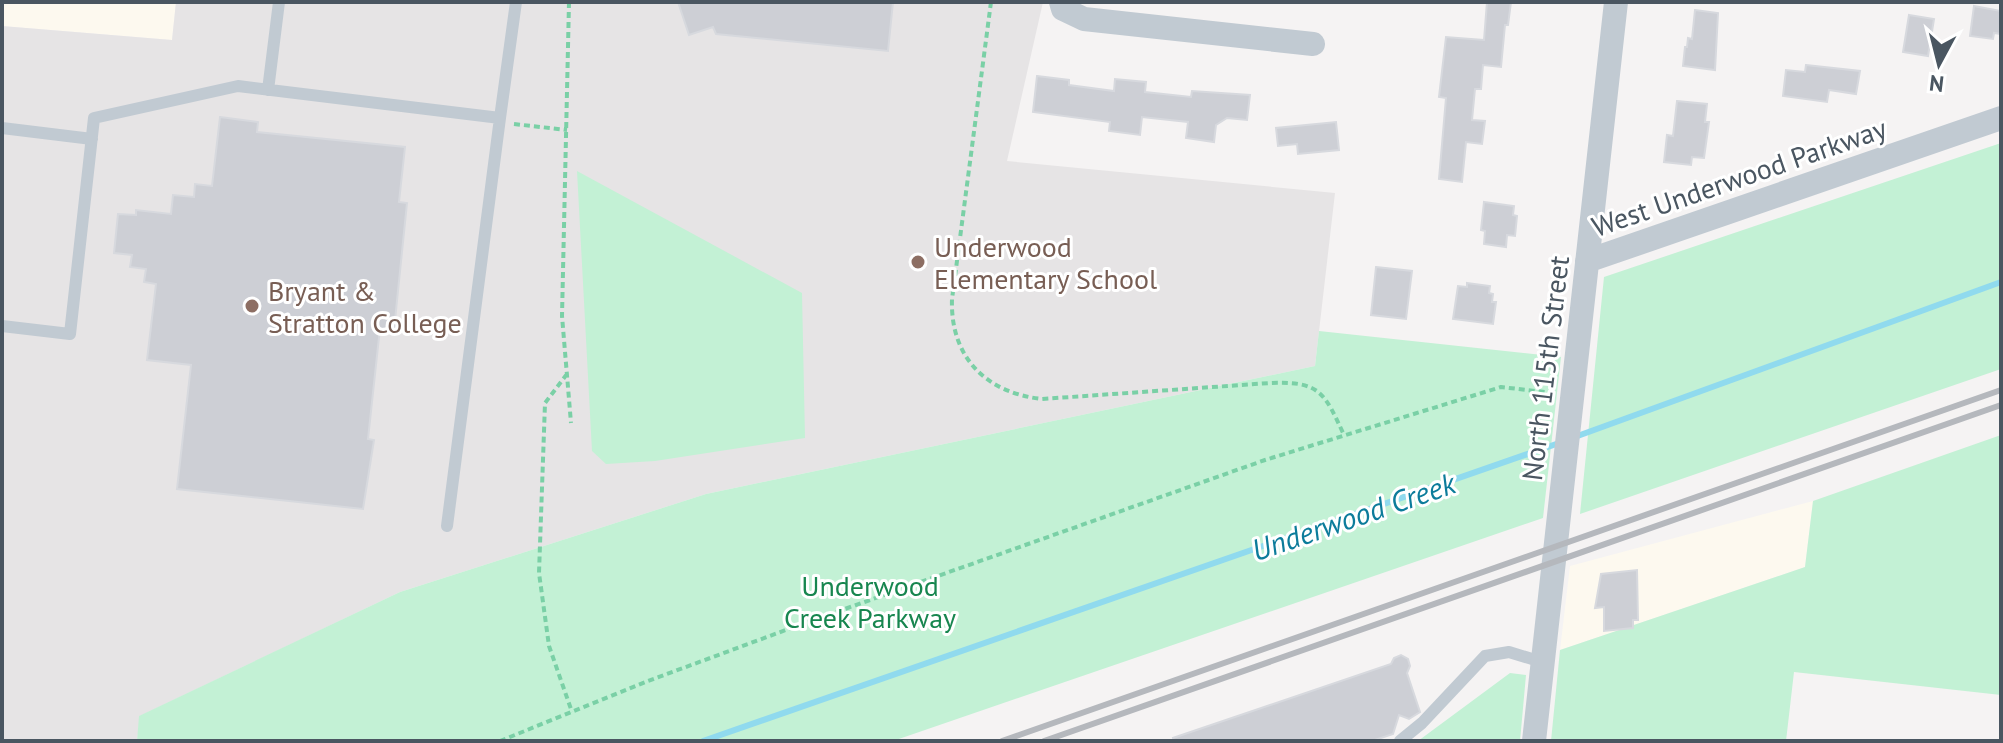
<svg xmlns="http://www.w3.org/2000/svg" width="2003" height="743" font-family="'PT Sans',sans-serif">
<style>
.commercial{fill:#fdf9ef}
.education{fill:#e6e4e5}
.green{fill:#c3f1d5}
.lines{fill:none;stroke-linecap:round;stroke-linejoin:round}
.stream{stroke:#90daee;stroke-width:6}
.building{fill:#cdcfd5;stroke:#d7d9de;stroke-width:2}
.path{stroke:#7ad0a6;stroke-width:4;stroke-dasharray:6 4;stroke-linecap:butt}
.lane{stroke:#c1cad2;stroke-width:12}
.street{stroke:#c1cad2;stroke-width:24}
.rail{stroke:#b5b8bd;stroke-width:6}
.education-dot{fill:#8d6e63;stroke:#fff;stroke-width:3}
.labels{text-anchor:middle;dominant-baseline:central;stroke-width:6;stroke-linejoin:round;paint-order:stroke}
.street-label{font-size:28px;fill:#4a5661;stroke:#fff}
.education-label{font-size:28px;fill:#785e54;stroke:#fff;text-anchor:start}
.park-label{font-size:28px;fill:#17864f;stroke:#fff}
.water-label{font-size:30px;font-style:italic;fill:#0c7c9b;stroke:#fff}
</style>
<rect width="100%" height="100%" fill="#f5f3f3"/>
<path class="commercial" d="M2 2H176L172 40 2 26Z
M1813 501 1805 567 1560 650 1570 566Z"/>
<path class="education" d="M176 2H1043L1007 161 1335 193 1315 366 706 494 400 592 140 716 137 741H2V26L172 40Z"/>
<path class="green" d="M2001 143V369L1580 514 1604 277Z
M577 171 802 293 805 438 655 461 606 464 592 451Z
M1319 331 1561 357 1543 518 893 741H137L139 716 400 592 706 494 1315 366Z
M2001 435V695L1794 672 1786 741H1551L1560 650 1805 567 1813 501Z
M1510 673 1526 675 1520 741H1418Z"/>
<g class="lines">
<path class="stream" d="M1572 438 2001 282
M703 741 1562 442"/>
</g>
<path class="building" d="M678 2H893L888 51 716 34 713 27 689 35Z
M1487 2H1511L1508 25H1505L1501 67 1483 65 1481 89H1475L1472 120 1485 121 1482 144 1466 142 1462 182 1439 179 1446 98 1439 97 1446 37 1484 40Z
M1974 6 2001 11V34L1994 33 1993 39 1970 36Z
M1695 10 1718 13 1715 70 1683 66 1685 47H1687L1688 38 1692 39Z
M1909 15 1934 19 1928 56 1903 52Z
M1806 65 1860 71 1856 94 1829 90 1827 102 1783 96 1786 70 1805 72Z
M1037 76 1069 80V85L1114 91 1115 79 1146 82 1145 92 1191 97 1192 91 1250 95 1247 120 1227 118 1216 125 1214 142 1186 138 1188 122 1142 117 1140 135 1109 131 1110 122 1033 112Z
M1677 101 1707 104 1705 122H1709L1704 158 1692 157 1691 165 1664 162 1667 135 1673 136Z
M220 117 258 122 257 132 405 147 399 202 407 203 394 330 380 328 368 439 374 440 363 509 177 489 191 365 147 360 156 284 144 282 146 269 130 267 132 255 114 253 118 214 136 215V210L171 214 173 195 194 197 195 184 212 186Z
M1336 122 1339 150 1298 154 1297 144 1278 146 1276 128Z
M1484 202 1514 206 1513 215 1517 216 1515 236 1507 235 1506 247 1484 244 1485 231 1481 230Z
M1376 267 1412 271 1406 319 1371 315Z
M1467 283 1490 286 1489 293 1493 294 1492 302H1496L1493 324 1453 319 1458 286 1467 287Z
M1637 570 1638 620H1633V628L1604 631V607L1595 608 1601 574Z
M1401 655 1408 659 1410 666 1407 673 1420 712 1409 719 1399 715 1393 734 1372 741H1174L1173 738 1391 664 1394 658Z"/>
<g class="lines">
<path class="path" d="M569 2 562 316 571 423
M991 2 952 299C950 357 986 393 1042 399L1270 383C1320 381 1324 392 1344 435
M514 124 567 130
M567 374 545 403 539 573 549 646 572 712
M500 741 648 681 794 627 1265 460 1501 387 1553 393"/>
<path class="lane" d="M268 90 279 2
M2 128 92 139
M2 326 70 334 94 118 238 86 500 118 516 2
M447 526 500 118
M1400 741 1422 723 1485 656 1509 652 1542 662"/>
<path class="street" d="M1061 2 1063 9 1084 19 1313 44
M1587 261 2001 118
M1534 741 1616 2"/>
<path class="rail" d="M1002 741 2001 390
M1044 741 2001 405"/>
</g>
<g class="education-dot">
<circle cx="918" cy="262" r="8"/>
<circle cx="252" cy="306" r="8"/>
</g>
<g class="labels">
<g class="street-label">
<text transform="translate(1739 177) rotate(-19)">West Underwood Parkway</text>
<text transform="translate(1545 368) rotate(-83)">North 115th Street</text>
</g>
<g class="education-label">
<text x="934" y="246">Underwood<tspan x="934" dy="32">Elementary School</tspan></text>
<text x="268" y="290">Bryant &amp;<tspan x="268" dy="32">Stratton College</tspan></text>
</g>
<g class="park-label">
<text x="870" y="585">Underwood<tspan x="870" dy="32">Creek Parkway</tspan></text>
</g>
<g class="water-label">
<text transform="translate(1353 516) rotate(-19)">Underwood Creek</text>
</g>
</g>
<rect width="2003" height="743" fill="none" stroke="#4a5661" stroke-width="8"/>
<g transform="translate(1939 64) rotate(187)" stroke="#ffffff" stroke-width="6" paint-order="stroke">
<path d="M0-6L14 30L0 20L-14 30Z" fill="#4a5661"/>
<text y="-12" font-size="22" font-weight="bold" text-anchor="middle" fill="#4a5661">N</text>
</g>
</svg>
